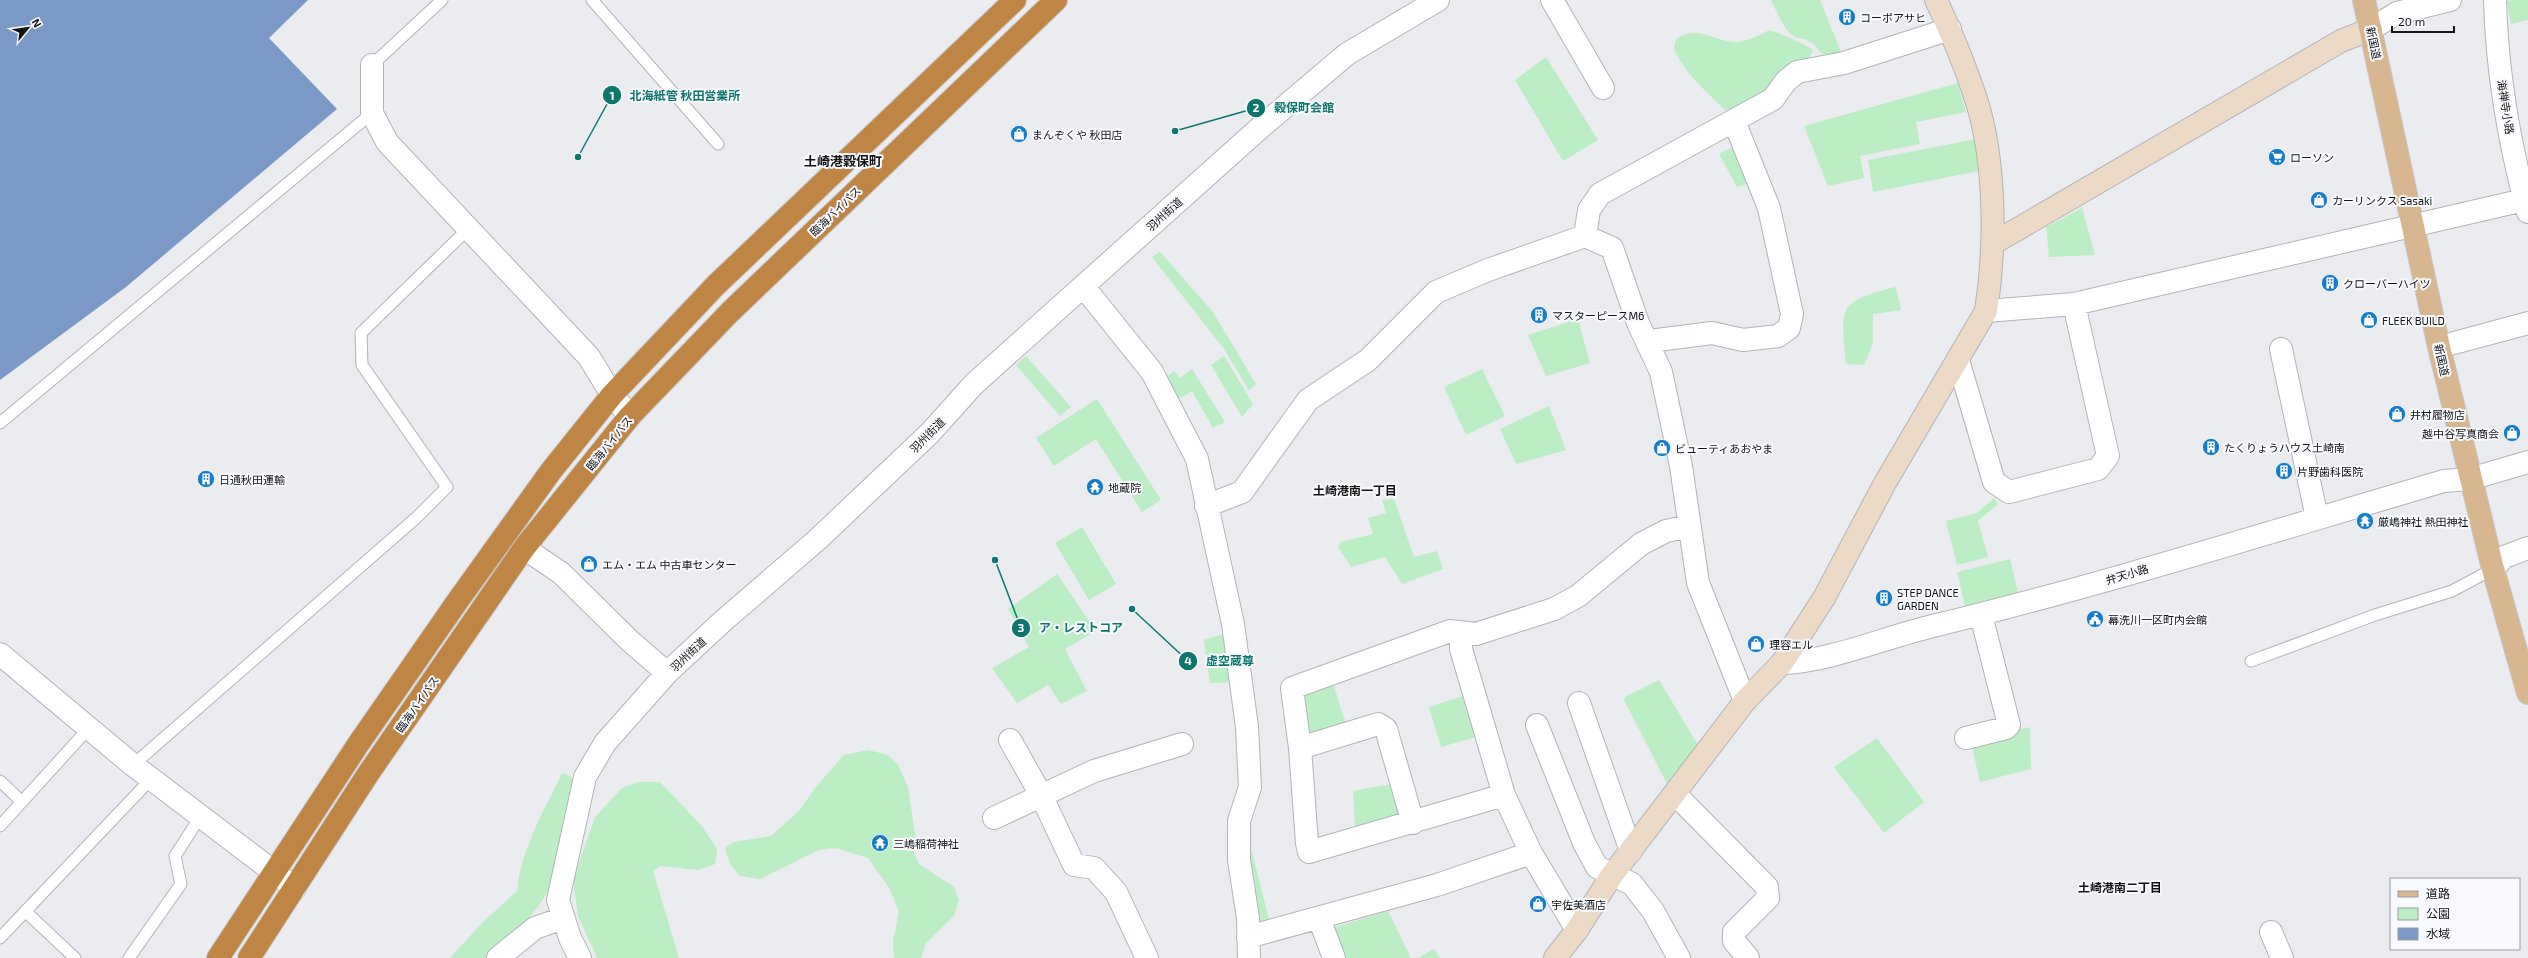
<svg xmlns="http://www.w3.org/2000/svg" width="2528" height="958" font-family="'Exo 2','Noto Sans JP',sans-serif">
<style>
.green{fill:#bbeec4}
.water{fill:#7a99c7}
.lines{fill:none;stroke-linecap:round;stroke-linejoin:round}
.lane-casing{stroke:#b3b4b8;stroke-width:13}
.street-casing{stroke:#b3b4b8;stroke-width:24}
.secondary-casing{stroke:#b3b4b8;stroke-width:24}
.primary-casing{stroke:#c6c7c7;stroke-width:24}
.highway-casing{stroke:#c6c7c7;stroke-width:24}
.lane{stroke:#fff;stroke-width:11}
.street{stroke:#fff;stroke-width:22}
.secondary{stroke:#ecdac7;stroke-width:22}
.primary{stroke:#d8b68f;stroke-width:22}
.highway{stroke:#be8545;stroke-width:22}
.labels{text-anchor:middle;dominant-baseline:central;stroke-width:4;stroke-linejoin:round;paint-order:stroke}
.poi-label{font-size:11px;fill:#131415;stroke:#f8f9fd;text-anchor:start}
.street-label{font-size:11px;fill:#131415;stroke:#f8f9fd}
.neighbourhood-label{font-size:12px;font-weight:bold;fill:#131415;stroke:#f8f9fd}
.quarter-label{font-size:13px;font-weight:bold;fill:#131415;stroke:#f8f9fd}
.leader{fill:none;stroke:#0f766e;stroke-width:1.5}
.callout-dot{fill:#0f766e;stroke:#f8f9fd;stroke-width:1.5}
.mark-label{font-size:12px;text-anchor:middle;font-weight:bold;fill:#fff}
.callout-label{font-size:12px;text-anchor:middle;font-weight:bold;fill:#0f766e;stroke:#f8f9fd;stroke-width:4;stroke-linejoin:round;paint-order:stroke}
</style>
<rect width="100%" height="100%" fill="#eaecf0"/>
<path class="green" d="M1771 0H1820L1842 54C1813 58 1825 49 1807 40 1804 38 1798 39 1795 37 1783 30 1777 12 1771 0Z
M2514 0H2528V20L2511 24 2507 1Z
M1770 30C1779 33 1808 45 1813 50L1810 57C1805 59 1798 61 1794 65 1769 85 1764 109 1725 110 1706 91 1685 74 1674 49L1676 39C1700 25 1710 40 1734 42 1746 43 1758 35 1770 30Z
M1546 57 1598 140 1563 161 1515 80Z
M1958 83 1966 112 1916 122 1920 144 1860 156 1864 178 1828 186 1804 126Z
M1976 139 1979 171 1873 192 1868 160Z
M1735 146 1751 183 1737 187 1719 154Z
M2082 208 2095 255 2049 257 2046 227Z
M1160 252 1213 312 1256 384 1249 390 1224 349 1152 257Z
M1896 287 1901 310 1873 314V344L1864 365 1846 364C1841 308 1836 301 1896 287Z
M1578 319 1590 363 1546 376 1528 335Z
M1026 356 1071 407 1060 416 1016 365Z
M1224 356 1253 404 1242 417 1211 365Z
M1192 369 1225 422 1213 428 1192 391 1175 401 1162 381 1174 371 1180 378Z
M1482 369 1505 416 1466 435 1444 387Z
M1097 399 1161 500 1142 512 1096 439 1054 466 1036 438Z
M1549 406 1566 450 1516 464 1500 429Z
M1994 498 1998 504 1978 521 1988 557 1957 565 1946 521 1977 513Z
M1394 499 1414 557 1437 551 1443 569 1402 584 1385 557 1351 567 1338 547 1341 542 1373 534 1368 518 1386 513 1382 500Z
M1082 527 1116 584 1089 600 1055 543Z
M2010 559 2018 593 1965 606 1957 572Z
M1057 574 1096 631 1065 649 1087 691 1061 704 1048 685 1017 703 992 668 1029 647 1008 609Z
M1227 633 1232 682 1210 683 1204 640Z
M1659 680 1699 747 1672 783 1667 784 1623 698Z
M1333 683 1346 725 1307 739 1303 692Z
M1466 695 1476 737 1441 747 1429 707Z
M2030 727 2031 769 1980 782 1971 742Z
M1877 738 1924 802 1884 833 1834 767Z
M868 750 888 755 898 765 908 787 915 833 914 854 919 864 954 887 959 900 954 916 926 943 921 958H894L893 941 899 912 890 889 868 858 836 848 819 850 760 879 740 876 730 864 725 848 734 842 771 836 800 810 814 789 844 755Z
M562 773 571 777 575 784 550 886C538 915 508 938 485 958H450L482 923 517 891C521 849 544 811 562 773Z
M638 782H660L702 826 717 849 715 864 698 870 660 866 653 871 679 958H597L578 916 573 880 595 817 622 788Z
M1392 784 1403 819 1355 829 1353 791Z
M1245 852H1252L1270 923 1256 925Z
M1388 911 1411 958H1342L1333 930 1336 927Z
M1434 949 1440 958H1418Z"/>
<path class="water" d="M0 0H308L269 38 337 109 126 287 0 380Z"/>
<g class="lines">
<defs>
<path id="lane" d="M592 0 718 144
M372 65 442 0
M0 423 372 113
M2251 661 2375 615 2452 591 2493 569
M133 765 416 518 447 487 362 365 361 333 468 229
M0 781 22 802
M0 826 89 728
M25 911 75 958
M0 938 151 779
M129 958 181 884 175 856 200 817"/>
<path id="street" d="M1552 0 1603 88
M2495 0C2497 72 2509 143 2528 212
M2371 29 2397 13 2450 0
M372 65V113L387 142 589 357 612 395 630 416
M1585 236 1589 210 1600 194 1773 99 1786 81 1797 72 1844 63 1950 29
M1083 286 1152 372 1197 459 1233 624 1247 727 1250 787 1239 821V860L1248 918 1249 958
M1986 311 2074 304 2524 200
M1649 341 1712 333 1743 340 1778 336 1789 328 1792 314 1769 208 1734 121
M2439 347 2528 323
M2281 349 2317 518
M1958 360 1994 482 2009 492 2098 469 2108 456 2074 304
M1206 506 1242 492 1308 400 1368 360 1436 292 1488 270 1585 236 1612 248 1638 323 1661 372 1681 466 1698 583 1745 701
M524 548 561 573 630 641 667 673
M2493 569 2504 557 2528 548
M1461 633V649L1504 795 1531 853 1577 930
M0 654 133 765 295 888
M1782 663C1827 662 1884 638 1929 627 2103 585 2273 531 2444 481L2470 479 2528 462
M1579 703 1631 851
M1537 725 1584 843 1597 867 1632 884 1653 911 1679 958
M1966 738 2006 728 2009 725 1981 615
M1010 740 1041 795 1074 865 1094 868 1116 892 1147 958
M1300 748 1378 724 1386 729 1413 823
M1675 794 1767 887 1768 898 1734 932V941L1748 958
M1504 795 1309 852 1307 843 1300 748 1292 688 1450 631 1476 634 1554 609 1578 596 1641 544 1666 531 1689 526
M994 818 1094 771 1182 744
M1319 918 1334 958
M2271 932 2282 958
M1248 937 1437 885 1531 853
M498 958 535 928 563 918
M580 958 570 938 558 900 585 777 605 743 667 673 723 621 817 540 930 433 974 384 1262 126 1347 54 1438 0"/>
<path id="secondary" d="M1992 244 2341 41 2371 29
M1555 958 1577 930 1612 875 1745 701 1782 663 1824 598 1885 483 1986 311C1996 247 1996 161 1976 99 1965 65 1951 32 1936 0"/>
<path id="primary" d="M2364 0 2439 347 2493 569 2528 693"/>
<path id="highway" d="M218 958 359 743 459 599 551 471 612 395 716 285 1015 0
M249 958 368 774 524 548 630 416 730 312 1056 0"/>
</defs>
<use href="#lane" class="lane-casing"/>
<use href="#street" class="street-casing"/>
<use href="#secondary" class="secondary-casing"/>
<use href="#primary" class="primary-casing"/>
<use href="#highway" class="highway-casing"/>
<use href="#lane" class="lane"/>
<use href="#street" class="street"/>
<use href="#secondary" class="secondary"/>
<use href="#primary" class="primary"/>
<use href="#highway" class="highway"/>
</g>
<defs>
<symbol id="building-disc" viewBox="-11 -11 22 22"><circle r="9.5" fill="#147dc8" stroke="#f8f9fd"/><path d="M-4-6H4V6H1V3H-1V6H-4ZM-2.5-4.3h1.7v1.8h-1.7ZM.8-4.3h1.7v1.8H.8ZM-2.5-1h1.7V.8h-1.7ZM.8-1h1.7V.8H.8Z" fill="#fff"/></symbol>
<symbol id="shop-disc" viewBox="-11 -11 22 22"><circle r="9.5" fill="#147dc8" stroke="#f8f9fd"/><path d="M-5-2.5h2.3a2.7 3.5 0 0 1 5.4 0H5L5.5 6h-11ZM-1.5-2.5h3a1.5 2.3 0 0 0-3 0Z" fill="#fff"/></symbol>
<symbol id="supermarket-disc" viewBox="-11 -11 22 22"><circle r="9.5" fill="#147dc8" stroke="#f8f9fd"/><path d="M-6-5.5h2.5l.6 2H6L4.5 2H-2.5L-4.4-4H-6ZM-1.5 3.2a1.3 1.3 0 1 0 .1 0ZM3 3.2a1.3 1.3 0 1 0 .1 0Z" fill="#fff"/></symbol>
<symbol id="temple-disc" viewBox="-11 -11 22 22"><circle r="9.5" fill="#147dc8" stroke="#f8f9fd"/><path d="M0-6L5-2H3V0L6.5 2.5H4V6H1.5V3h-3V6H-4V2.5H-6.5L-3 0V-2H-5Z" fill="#fff"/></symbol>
<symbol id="civic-disc" viewBox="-11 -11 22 22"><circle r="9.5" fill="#147dc8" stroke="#f8f9fd"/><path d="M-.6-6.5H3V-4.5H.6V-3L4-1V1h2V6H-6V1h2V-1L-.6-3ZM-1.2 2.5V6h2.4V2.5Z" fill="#fff"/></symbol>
</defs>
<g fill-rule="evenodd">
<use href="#building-disc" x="1837" y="7" width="20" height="20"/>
<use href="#shop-disc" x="1009" y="124" width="20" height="20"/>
<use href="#supermarket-disc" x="2267" y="147" width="20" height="20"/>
<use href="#shop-disc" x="2309" y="190" width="20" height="20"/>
<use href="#building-disc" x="2320" y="273" width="20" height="20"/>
<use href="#building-disc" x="1529" y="305" width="20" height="20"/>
<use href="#shop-disc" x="2359" y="310" width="20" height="20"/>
<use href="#shop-disc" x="2387" y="404" width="20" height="20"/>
<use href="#shop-disc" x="2502" y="423" width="20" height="20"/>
<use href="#building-disc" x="2201" y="437" width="20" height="20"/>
<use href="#shop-disc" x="1652" y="438" width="20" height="20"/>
<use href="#building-disc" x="2274" y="461" width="20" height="20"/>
<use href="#building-disc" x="196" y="469" width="20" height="20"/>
<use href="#temple-disc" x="1085" y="477" width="20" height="20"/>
<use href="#temple-disc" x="2355" y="511" width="20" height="20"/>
<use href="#shop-disc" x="579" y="554" width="20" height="20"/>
<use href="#building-disc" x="1874" y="588" width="20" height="20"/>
<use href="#civic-disc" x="2085" y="609" width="20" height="20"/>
<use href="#shop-disc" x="1746" y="634" width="20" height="20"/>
<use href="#temple-disc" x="870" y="833" width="20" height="20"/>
<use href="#shop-disc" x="1528" y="894" width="20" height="20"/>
</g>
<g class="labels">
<g class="poi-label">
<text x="1860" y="17">コーポアサヒ</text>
<text x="1032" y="134">まんぞくや 秋田店</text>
<text x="2290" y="157">ローソン</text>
<text x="2332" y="200">カーリンクス Sasaki</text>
<text x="2343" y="283">クローバーハイツ</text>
<text x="1552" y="315">マスターピースM6</text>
<text x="2382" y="320">FLEEK BUILD</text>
<text x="2410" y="414">井村履物店</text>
<text x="2499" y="433" text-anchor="end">越中谷写真商会</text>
<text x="2224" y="447">たくりょうハウス土崎南</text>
<text x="1675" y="448">ビューティあおやま</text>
<text x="2297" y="471">片野歯科医院</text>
<text x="219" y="479">日通秋田運輸</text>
<text x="1108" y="487">地蔵院</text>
<text x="2378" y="521">厳嶋神社 熱田神社</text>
<text x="602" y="564">エム・エム 中古車センター</text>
<text x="1897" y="592">STEP DANCE<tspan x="1897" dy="13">GARDEN</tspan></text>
<text x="2108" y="619">幕洗川一区町内会館</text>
<text x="1769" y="644">理容エル</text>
<text x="893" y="843">三嶋稲荷神社</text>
<text x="1551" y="904">宇佐美酒店</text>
</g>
<g class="street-label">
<text transform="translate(2374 43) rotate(78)">新国道</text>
<text transform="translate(2506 107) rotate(81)">海禅寺小路</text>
<text transform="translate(835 211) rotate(-44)">臨海バイパス</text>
<text transform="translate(1164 214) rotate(-42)">羽州街道</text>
<text transform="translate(2442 360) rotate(77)">新国道</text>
<text transform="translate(927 435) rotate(-45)">羽州街道</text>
<text transform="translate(609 443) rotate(-51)">臨海バイパス</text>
<text transform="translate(2127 574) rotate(-16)">弁天小路</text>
<text transform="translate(688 654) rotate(-43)">羽州街道</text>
<text transform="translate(417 704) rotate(-55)">臨海バイパス</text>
</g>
<g class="neighbourhood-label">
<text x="1355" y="490">土崎港南一丁目</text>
<text x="2120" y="887">土崎港南二丁目</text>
</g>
<g class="quarter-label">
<text x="843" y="161">土崎港穀保町</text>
</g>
</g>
<path class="leader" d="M578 157L612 95M1175 131L1256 108M995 560L1021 628M1132 609L1188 661"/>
<g class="callout-dot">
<circle cx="578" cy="157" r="4"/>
<circle cx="1175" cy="131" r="4"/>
<circle cx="995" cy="560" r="4"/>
<circle cx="1132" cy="609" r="4"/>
<circle cx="612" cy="95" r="10"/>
<circle cx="1256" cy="108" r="10"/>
<circle cx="1021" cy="628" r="10"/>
<circle cx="1188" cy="661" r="10"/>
</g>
<g class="mark-label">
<text x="612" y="100">1</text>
<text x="1256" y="112">2</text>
<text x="1021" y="632">3</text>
<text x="1188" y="665">4</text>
</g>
<g class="callout-label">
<text x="685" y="100">北海紙管 秋田営業所</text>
<text x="1304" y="112">穀保町会館</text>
<text x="1081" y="632">ア・レストコア</text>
<text x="1230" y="665">虚空蔵尊</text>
</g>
<rect x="2390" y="878" width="130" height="72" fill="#f8f9fd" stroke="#9c9da0"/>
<rect x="2398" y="891" width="20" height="6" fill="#d8b68f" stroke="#9c9da0"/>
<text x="2426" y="898" font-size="12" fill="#131415">道路</text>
<rect x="2398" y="908" width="20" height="12" fill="#bbeec4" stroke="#9c9da0"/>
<text x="2426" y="918" font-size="12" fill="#131415">公園</text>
<rect x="2398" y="928" width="20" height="12" fill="#7a99c7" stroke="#9c9da0"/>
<text x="2426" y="938" font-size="12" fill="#131415">水域</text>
<g transform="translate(28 28) rotate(61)" stroke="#f8f9fd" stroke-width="3" paint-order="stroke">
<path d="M0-3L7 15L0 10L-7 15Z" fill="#131415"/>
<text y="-6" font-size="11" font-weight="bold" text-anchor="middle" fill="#131415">N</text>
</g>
<path d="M2392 26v6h62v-6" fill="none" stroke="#131415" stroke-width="2"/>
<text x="2398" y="26" font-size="12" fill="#131415" stroke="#f8f9fd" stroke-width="3" paint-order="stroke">20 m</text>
</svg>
